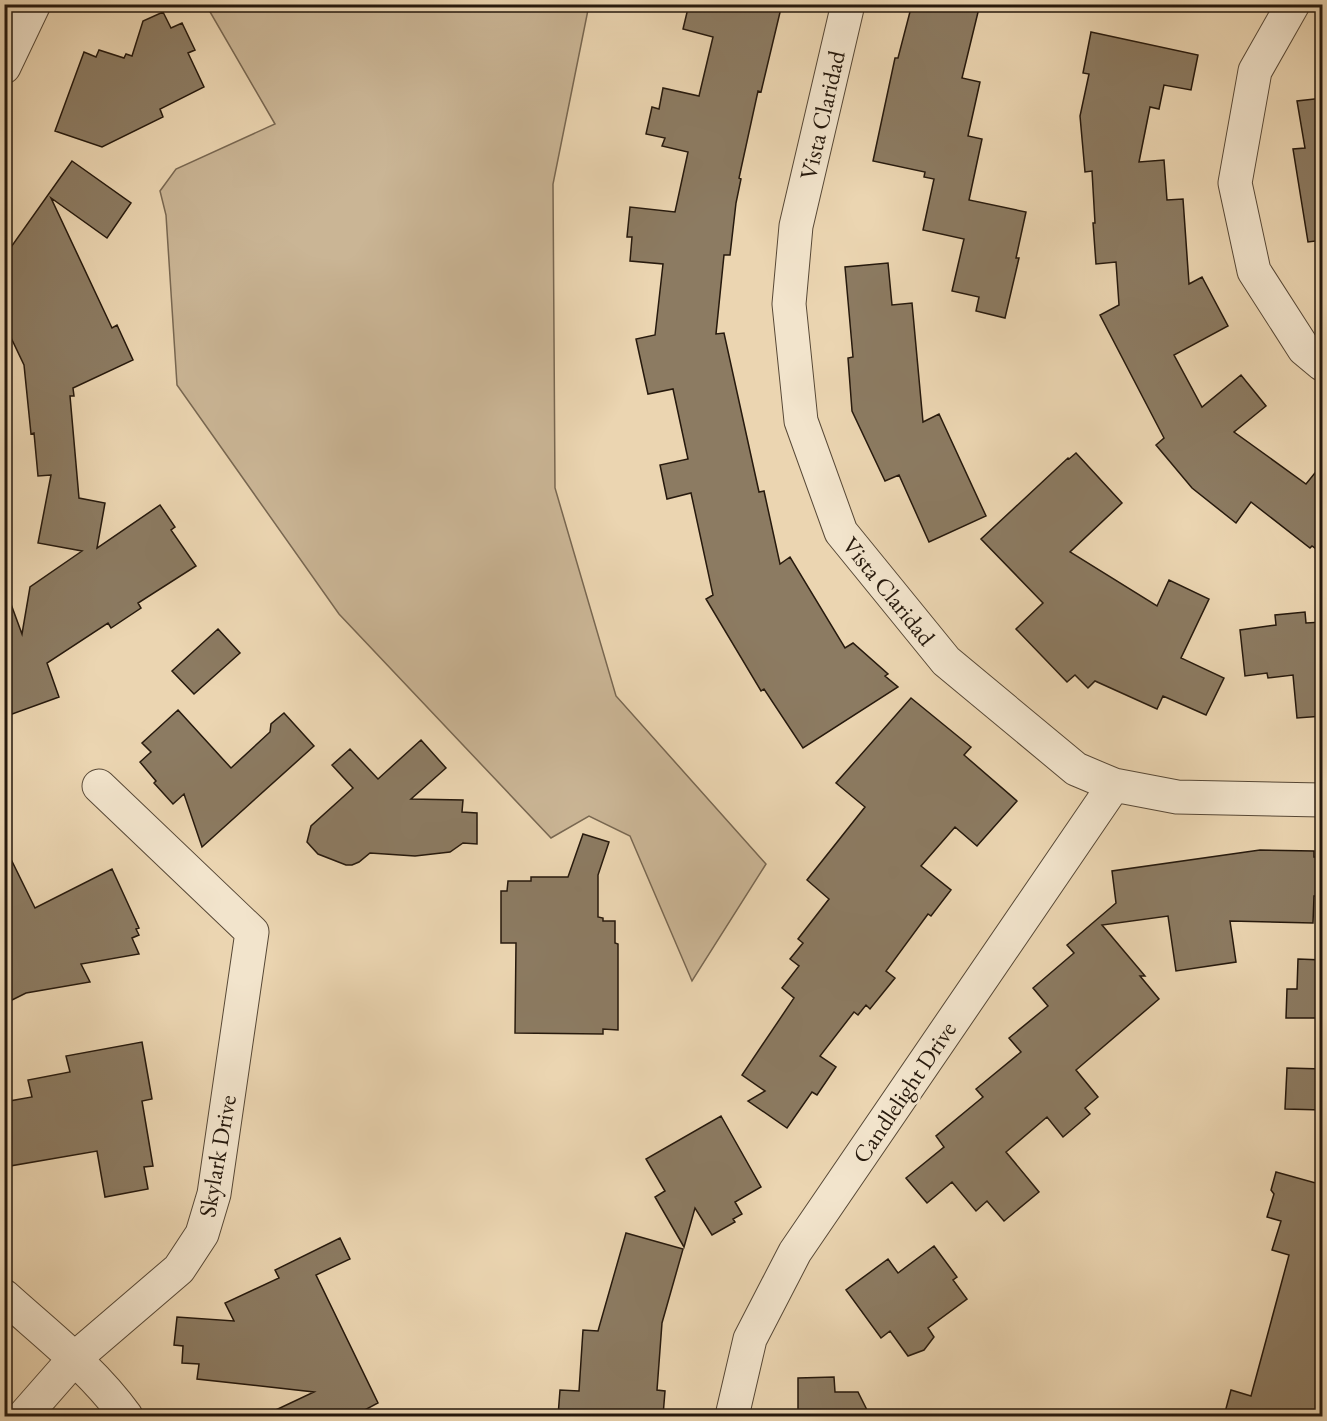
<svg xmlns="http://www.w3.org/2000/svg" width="1327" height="1421" font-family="'EB Garamond',serif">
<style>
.grass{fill:#cab595;stroke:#786751;stroke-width:1.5}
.building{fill:#8c7b62;stroke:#26190d;stroke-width:1.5}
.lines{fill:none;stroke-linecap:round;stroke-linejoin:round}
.minor-casing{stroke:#574836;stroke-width:35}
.minor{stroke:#f2e4cc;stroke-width:33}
.labels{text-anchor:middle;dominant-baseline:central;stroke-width:5;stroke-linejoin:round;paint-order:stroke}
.street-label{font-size:24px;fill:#26190d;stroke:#f2e4cc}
</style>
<rect width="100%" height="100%" fill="#ebd5b1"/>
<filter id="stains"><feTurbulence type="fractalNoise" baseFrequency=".00333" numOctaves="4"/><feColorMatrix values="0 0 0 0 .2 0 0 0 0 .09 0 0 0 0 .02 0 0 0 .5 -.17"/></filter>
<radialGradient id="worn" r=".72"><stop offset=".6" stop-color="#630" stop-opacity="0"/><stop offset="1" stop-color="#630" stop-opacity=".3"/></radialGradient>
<path class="grass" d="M206 5H589L553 184 555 488 616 696 766 864 692 981 630 836 589 816 551 838 339 614 177 385 166 215 160 191 176 169 275 124Z"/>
<path class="building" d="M689 4H782L761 92 758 91 739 178 741 179 736 203 730 255H724L716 334 724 333 759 492 764 491 780 564 790 557 845 648 853 643 888 674 885 676 898 687 803 748 764 689 761 691 706 599 713 595 691 493 667 499 660 465 688 459 673 389 648 394 636 339 655 335 663 264 630 261 632 237H627L630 207 675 212 688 152 662 146 665 138 646 134 652 107 659 109 663 88 699 96 713 37 683 29Z
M912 4H980L962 78 980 82 968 136 982 139 969 200 1026 212 1016 258H1019L1005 318 976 311 979 297 952 291 964 239 923 230 934 179 924 177 925 172 873 161 895 58H898Z
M163 12 171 28 182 23 195 50 188 53 204 87 160 109 163 117 102 147 55 131 84 52 96 57 99 50 124 58 126 54 132 56 143 21Z
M1091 32 1198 55 1191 90 1164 85 1159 109 1150 107 1139 162 1164 160 1167 200 1183 199 1189 284 1202 277 1228 326 1174 355 1202 407 1241 375 1266 406 1234 432 1306 484 1323 463V554L1312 546 1310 548 1251 502 1236 523 1192 488 1156 445 1164 438 1100 315 1119 305 1116 262 1096 264 1093 223H1095L1092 171 1085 172 1080 116 1089 74 1083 73Z
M1323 98V240L1308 242 1293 149 1305 148 1297 101Z
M72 161 131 203 107 238 51 198 112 328 117 325 133 360 73 388 74 396H70L79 498 105 503 97 548 160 505 175 527 171 530 196 566 138 603 141 608 111 628 108 623 47 663 59 697 4 717V596H8L22 634 30 587 82 551 38 543 51 475 38 476 34 433 31 434 24 365 4 323V257Z
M888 263 892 305 912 303 923 422 939 414 986 516 929 542 899 475 885 481 852 411 848 358 853 357 845 267Z
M1076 453 1122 503 1070 552 1157 606 1169 580 1209 599 1181 658 1224 678 1206 715 1163 696 1157 709 1095 681 1088 688 1075 675 1067 682 1016 629 1043 603 981 539 1068 458 1069 459Z
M1305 612 1306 623 1323 622V716L1297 718 1293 675 1268 678 1267 673 1245 676 1240 630 1276 625 1275 615Z
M218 629 240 653 194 694 172 671Z
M911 698 971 747 964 755 1017 801 977 846 955 827 921 866 951 890 931 916 928 914 886 971 895 978 870 1009 866 1005 858 1015 854 1012 820 1056 836 1067 817 1095 812 1092 787 1128 748 1101 765 1091 742 1075 794 998 782 988 799 966 790 959 803 943 798 939 829 899 807 880 865 807 836 783Z
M178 710 231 768 270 732 271 724 284 713 314 746 202 847 184 794 173 804 154 783 156 781 140 762 151 752 142 743Z
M421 740 446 768 411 799 463 800 462 812 477 813V844L463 843 450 852 415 856 370 853 359 862 352 865H346L318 854 307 842 311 826 353 788 332 765 350 749 378 779Z
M583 834 609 842 598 875V917L603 918V921H615V943L618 944V1030L603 1029V1034L515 1033 516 943H501V891H507L508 881H531V877H568Z
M4 845 35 908 112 869 139 928 136 929 139 935 132 938 139 954 81 964 90 982 26 993 4 1004Z
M1260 850 1314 851V857H1323V896H1314L1313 923 1230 921 1236 962 1176 971 1168 916 1102 925 1145 976H1140L1159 999 1076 1070 1098 1097 1085 1108 1090 1114 1063 1137 1047 1117 1006 1152 1039 1192 1004 1221 987 1201 976 1211 952 1182 927 1203 906 1178 944 1147 936 1136 983 1097 976 1089 1021 1052 1009 1038 1048 1006 1033 988 1074 953 1067 945 1116 903 1112 871Z
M1298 959 1323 960V1018H1286L1287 989H1297Z
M142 1042 152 1099 142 1101 153 1166 144 1167 148 1189 105 1197 97 1151 4 1167V1102L32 1097 28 1080 70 1072 66 1056Z
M1287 1068 1323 1069V1110L1285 1109Z
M721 1116 761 1187 735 1202 742 1214 733 1219 735 1222 712 1235 695 1208 684 1247 655 1197 665 1191 646 1159Z
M1276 1172 1323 1185V1385L1314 1416H1224L1231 1390 1251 1396 1289 1255 1272 1250 1281 1221 1267 1217 1274 1194 1271 1190Z
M626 1233 683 1249 662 1323 657 1390 665 1391 663 1416H558L560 1390 579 1391 583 1330 598 1331Z
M340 1238 350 1259 316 1275 378 1403 359 1413 358 1416H263L314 1392 197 1379 199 1364 182 1363 183 1346 174 1345 177 1317 234 1321 225 1303 279 1278 275 1270Z
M934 1246 957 1277 953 1280 967 1299 928 1328 934 1337 924 1350 908 1356 890 1331 881 1338 846 1290 888 1259 898 1273Z
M834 1377 835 1392H858L870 1416H798V1378Z"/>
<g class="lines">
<defs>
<path id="minor" d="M848 4 796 226 789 304 801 421 841 532 946 661 1076 769 1114 785 1177 797 1322 800
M1293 4 1255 71 1235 183 1254 271 1304 349 1322 364
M4 67 34 4
M4 1296C46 1334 93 1370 126 1416
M24 1416 74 1359 179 1269 202 1234 214 1194 252 932 99 786
M732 1416 750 1339 795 1252 1114 785"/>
</defs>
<use href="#minor" class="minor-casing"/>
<use href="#minor" class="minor"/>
</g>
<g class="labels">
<g class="street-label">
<text transform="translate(822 115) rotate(-77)">Vista Claridad</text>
<text transform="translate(889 591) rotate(51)">Vista Claridad</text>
<text transform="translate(904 1092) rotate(-56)">Candlelight Drive</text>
<text transform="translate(217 1156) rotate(-80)">Skylark Drive</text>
</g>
</g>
<rect width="1327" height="1421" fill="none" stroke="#ebd5b1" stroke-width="24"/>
<rect x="6" y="6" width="1315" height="1409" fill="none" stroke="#26190d" stroke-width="3"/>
<rect x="12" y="12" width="1303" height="1397" fill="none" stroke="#26190d" stroke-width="1.5"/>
<rect width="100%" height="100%" filter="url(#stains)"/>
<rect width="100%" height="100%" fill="url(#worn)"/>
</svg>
